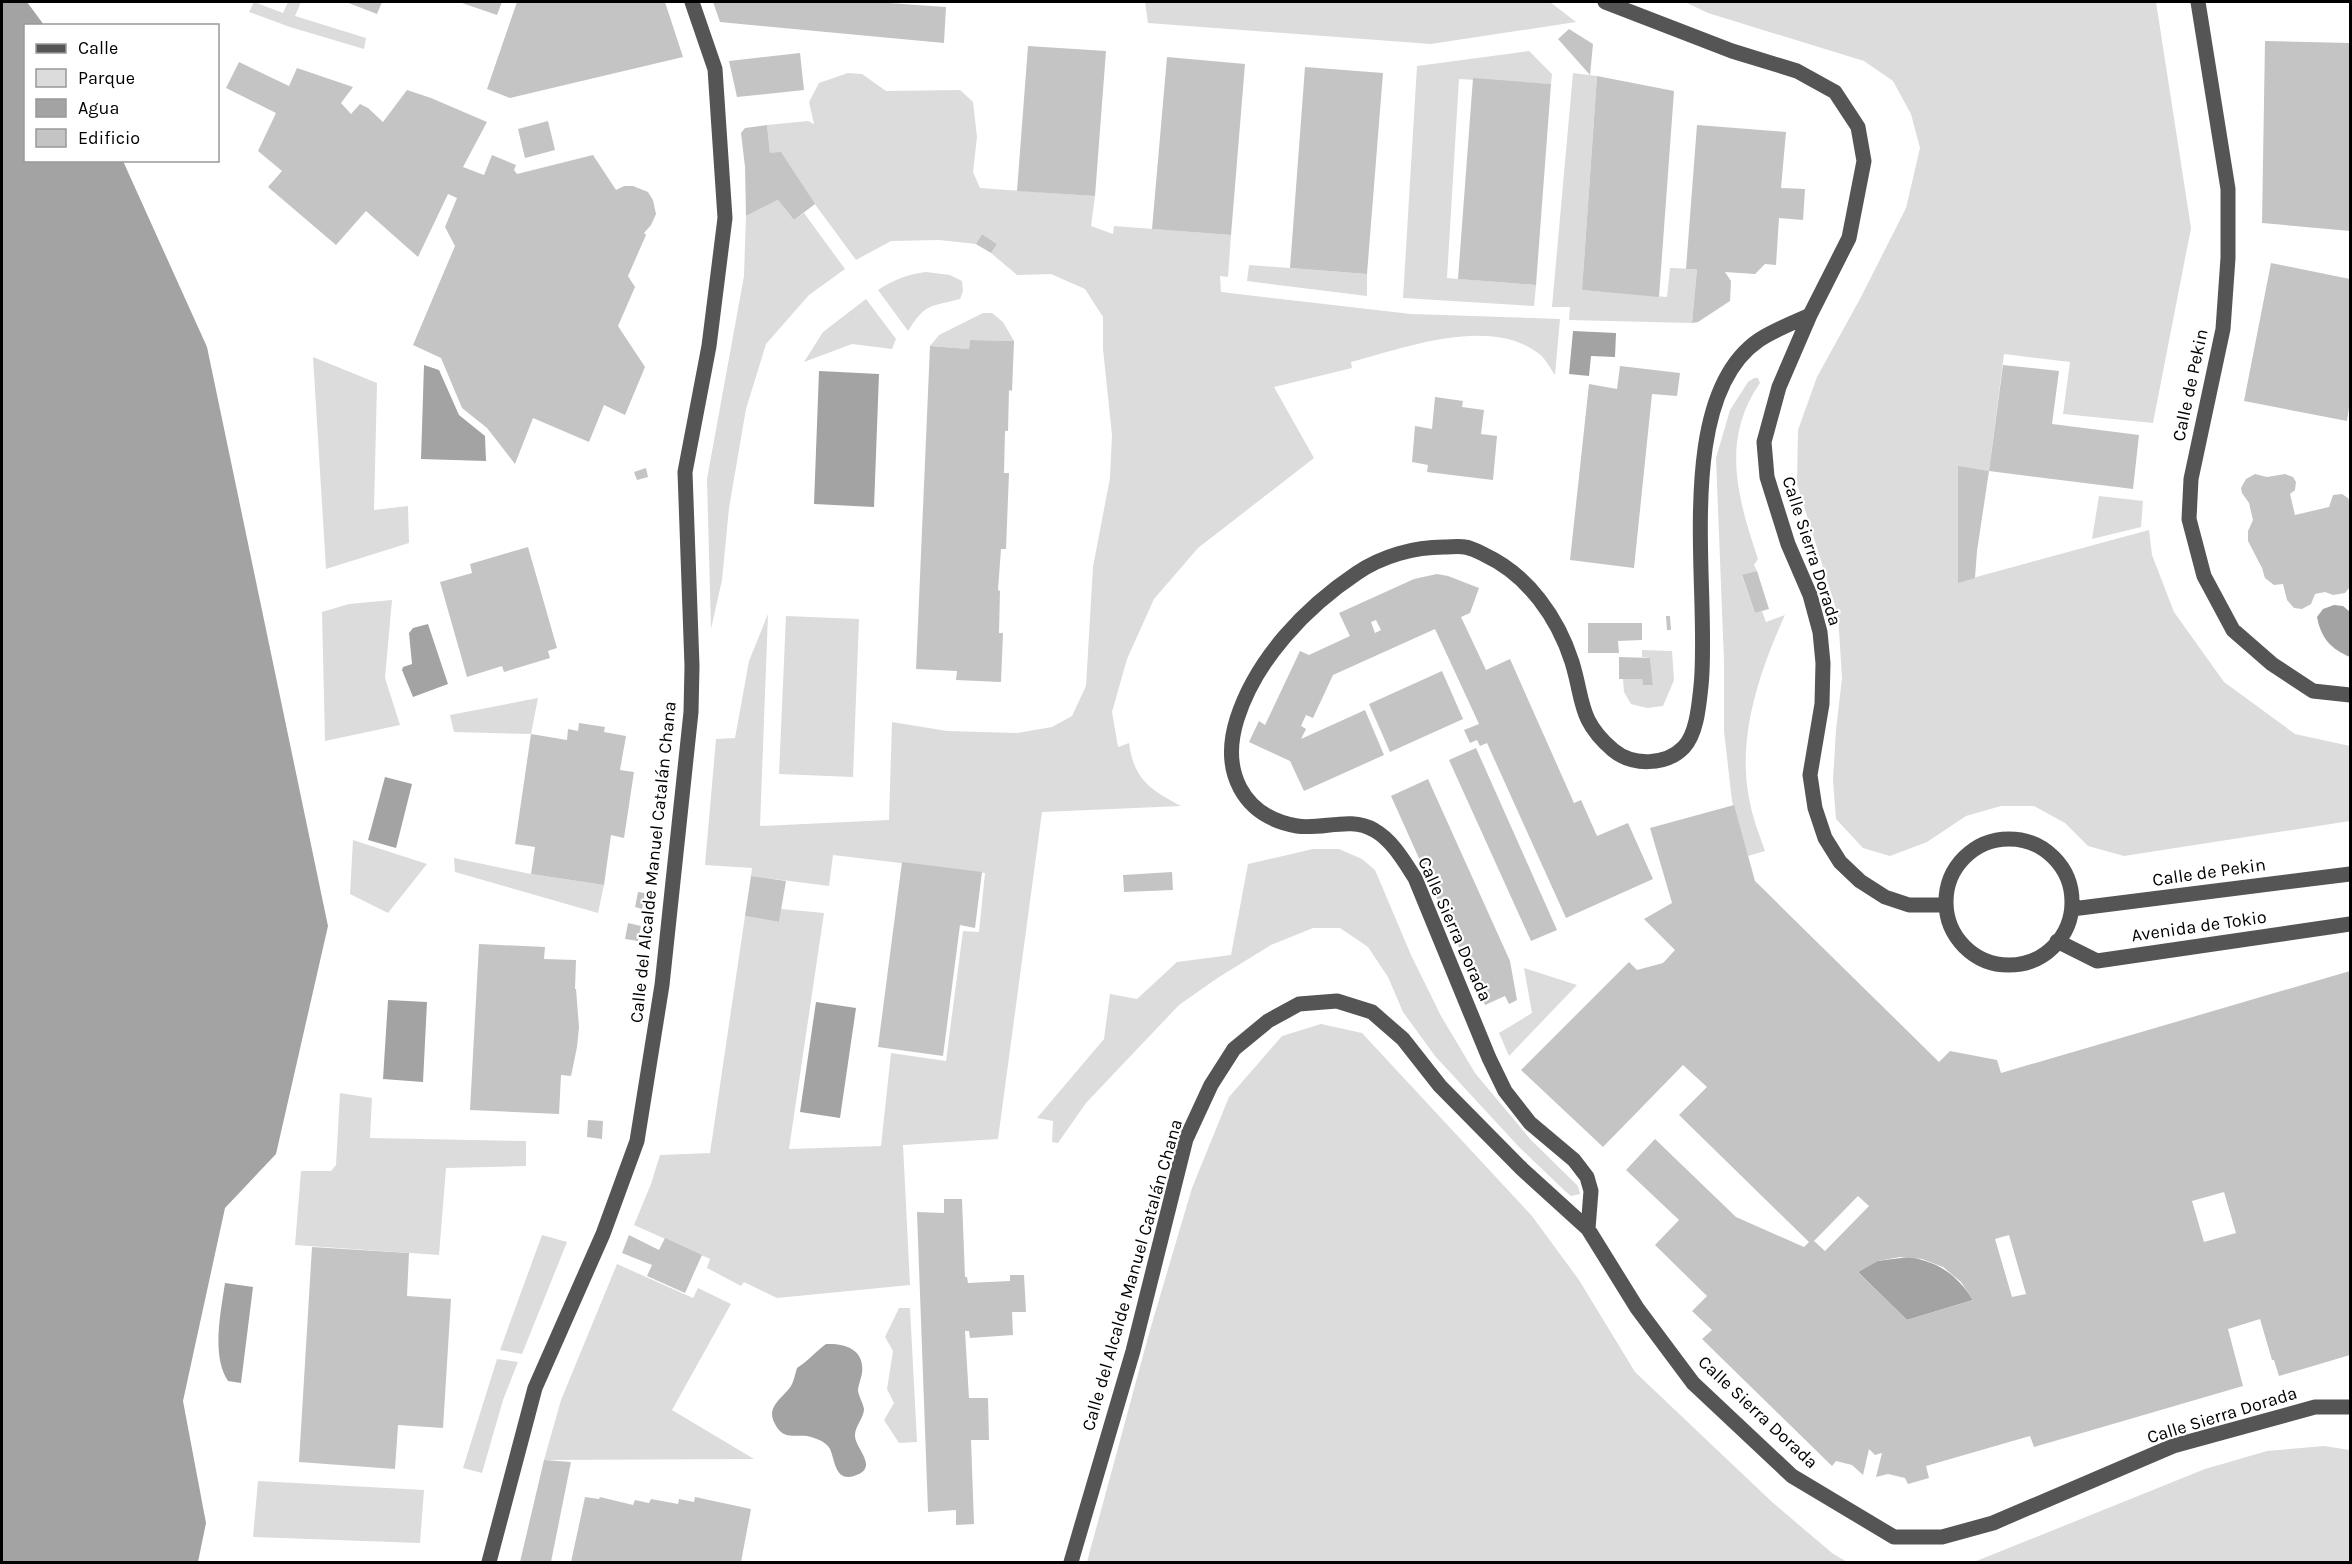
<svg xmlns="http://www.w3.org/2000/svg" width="2352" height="1564" font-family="Karla,sans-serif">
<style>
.green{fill:#dcdcdc}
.water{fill:#a3a3a3}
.building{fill:#c4c4c4;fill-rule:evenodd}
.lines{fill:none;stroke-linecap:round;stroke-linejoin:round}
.minor{stroke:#555;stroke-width:15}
.labels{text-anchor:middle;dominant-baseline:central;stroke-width:4.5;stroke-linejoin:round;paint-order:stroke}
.street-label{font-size:18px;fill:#000;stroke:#fff}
</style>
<rect width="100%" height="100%" fill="#fff"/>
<path class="green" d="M254 2 283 13 288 2H301L295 16 366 38 364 49 290 27 249 12Z
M1145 2H1550L1576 22 1431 44 1148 23Z
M1685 2H2156L2191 228 2153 423 2063 414 2070 362 2004 354 1989 471 1958 467V582L2149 530 2152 555 2174 612 2224 682 2295 734 2350 746V821L2124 856 2088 846 2065 823 2034 806H2001L1966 816 1927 842 1890 856 1863 848 1836 819 1833 780 1836 730 1842 678 1838 615 1797 484 1798 430 1817 377 1861 297 1906 208 1920 148 1911 114 1893 81 1864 61 1708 13Z
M1529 51 1552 74 1551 84 1459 79 1447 278 1536 285 1534 306 1403 298 1417 66Z
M848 73 862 74 886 91 960 90 973 102 977 137 973 172 980 188 1095 196 1091 226 1113 234 1114 226 1231 235 1228 277 1220 276 1221 292 1411 314 1560 319 1555 375C1550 368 1545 358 1538 353 1489 316 1404 348 1351 362L1352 368 1274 387 1314 458 1198 548 1154 599 1127 659 1112 712 1118 747 1129 743C1134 780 1151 790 1181 806L1042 812 998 1139 903 1145 910 1285 777 1298 744 1282 741 1286 707 1268 710 1259 634 1225 651 1184 660 1155 710 1153 745 916 779 922 781 909 824 913 789 1149 881 1146 891 1053 946 1061 963 931 979 932 985 873 833 855 829 886 751 876 752 868 705 865 716 739 735 738 749 661 768 614 760 826 889 820 892 722 947 731 1017 733 1052 727 1072 716 1086 686 1093 567 1110 478 1112 435 1103 349V317L1085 289 1051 274 1017 275 991 253 997 244 982 234 976 244 939 240 891 241 856 260 800 184 770 153 767 125 808 121 814 124 809 102 819 83Z
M1573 73 1597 76 1582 290 1667 297 1670 268 1697 269 1692 323 1569 320 1570 307H1552Z
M778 200 794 220 804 213 845 269 809 295 766 344 746 409 729 508 722 580 711 629 707 479 744 276 746 216Z
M1249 265 1367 274V296L1247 281Z
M926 272 950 275 962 281 963 291 960 299C931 307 926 302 908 331L878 290C893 280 908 274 926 272Z
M866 299 896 339 892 349 852 344 804 362 823 332Z
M983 313H992L1003 322 1014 341 970 340 969 349 930 346 939 335Z
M313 357 377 383 374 510 408 506 409 543 326 569Z
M1754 378H1758L1760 383C1720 440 1738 499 1758 559L1754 565 1757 571 1742 576 1755 613 1762 611 1766 622 1785 615C1760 670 1737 736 1749 798 1752 816 1759 834 1765 851L1748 856 1732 801 1724 731V661L1716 458 1730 410 1748 382Z
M2099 496 2143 501 2141 527 2092 539Z
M392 600 385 678 400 725 325 741 322 612 349 604Z
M786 616 859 619 853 777 779 774Z
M1642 650 1672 651 1674 680 1663 706 1647 708 1631 704 1624 692 1623 679H1642L1643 685H1653L1650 658 1642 657Z
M538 698 531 734 454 732 450 715Z
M353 840 427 864 388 913 350 894Z
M1313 849H1339L1362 859 1375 870 1411 955 1441 1016 1475 1073 1531 1140 1578 1186 1580 1194 1571 1196 1565 1191 1519 1147 1435 1056 1403 1012 1388 977 1368 947 1340 928H1313L1271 945 1219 977 1179 1005 1086 1103 1058 1143 1052 1142 1053 1121 1037 1118 1104 1039 1110 994 1137 999 1177 962 1231 955 1248 864Z
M454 858 531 874 604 885 598 913 455 872Z
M1524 968 1577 985 1509 1056 1499 1033 1532 1013Z
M1321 1024 1362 1033 1532 1216 1579 1280 1635 1372 1772 1502 1832 1553 1847 1562H1087L1150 1330 1192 1188 1229 1097 1282 1036Z
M340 1093 372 1098 370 1138 526 1141V1166L446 1168 439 1255 295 1245 301 1171H331L336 1165Z
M542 1235 567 1242 522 1354 500 1350Z
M617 1264 693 1298 698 1288 731 1304 672 1410 754 1459 544 1460 561 1400Z
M899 1308H910L917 1442 899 1443 884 1420 894 1403 887 1389 893 1351 885 1337Z
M497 1359 518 1362 503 1400 482 1473 463 1468Z
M2324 1446 2350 1450V1562H1974L2205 1469 2267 1451Z
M258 1481 424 1490 420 1543 253 1537Z"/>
<path class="water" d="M2 2H27L44 25 26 26V160L123 161 207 347 328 926 276 1154 225 1208 183 1401 206 1523 198 1562H2Z
M1573 331 1616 333 1615 357 1591 356 1589 376 1569 374Z
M424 365 439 370 459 415 485 436 486 461 421 459Z
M819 371 879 374 874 507 814 504Z
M2334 605 2343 606 2350 612V657C2331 649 2321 638 2317 617L2323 609Z
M428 624 448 684 413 697 402 670 403 667 412 664 409 633 413 628Z
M385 777 412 784 396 848 368 840Z
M388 1000 427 1002 423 1082 383 1079Z
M816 1002 856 1008 840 1118 800 1112Z
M1909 1257C1939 1262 1957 1275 1973 1300L1907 1320 1858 1272 1877 1261Z
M225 1283 253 1287 241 1383 228 1381C211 1356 221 1311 225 1283Z
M826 1344C846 1343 865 1350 862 1373 861 1379 858 1386 858 1391 859 1397 863 1403 864 1409 864 1418 855 1426 855 1435 854 1448 881 1468 854 1476 835 1482 835 1460 830 1449 826 1441 815 1438 807 1436 800 1435 791 1437 784 1434 780 1432 777 1428 775 1424 765 1407 783 1398 791 1386 794 1381 795 1374 797 1368 808 1361 815 1352 826 1344Z"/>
<path class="building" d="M346 2H382L377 14Z
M459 2H502L497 15Z
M517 2H665L683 57 510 98 487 89Z
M713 2H874L946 7 944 43 720 22Z
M1569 29 1593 44 1590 75 1558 39Z
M2265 41 2350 43V231L2262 223Z
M1028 46 1106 51 1095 196 1017 191Z
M800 53 804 90 737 97 729 61Z
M1167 57 1245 64 1231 235 1152 229Z
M239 62 289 86 297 68 353 87 341 103 351 114 360 104 368 108 383 122 407 90 431 98 487 122 463 167 484 175 492 155 516 165 514 170 517 174 593 155 616 190 624 186H633L648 192 653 200 656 214 651 225 644 233 646 235 628 276 635 287 618 326 645 367 625 415 604 405 589 442 533 418 515 464 487 428 462 408 441 358 413 345 455 246 445 227 457 198 448 194 418 257 366 211 336 245 268 187 282 171 258 151 276 113 226 88Z
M1305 67 1383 73 1367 274 1290 268Z
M1597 76 1674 91 1659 297 1582 290Z
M1473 78 1551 84 1536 285 1458 279Z
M548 121 555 150 525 158 518 129Z
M767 125 770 153 781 152 815 204 794 220 778 200 746 216 745 167 741 133 745 128Z
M1697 125 1786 132 1781 188 1805 189 1803 220 1779 218 1776 265 1765 264 1755 274 1725 272 1731 281 1730 301 1698 322 1692 323 1697 269H1686Z
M982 234 997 244 991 253 976 244Z
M2271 263 2350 279V401L2347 421 2244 401Z
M970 340 1014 341 1012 391 1009 390 1008 431H1005L1004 473H1009L1006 549H1001L998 590 1000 591 999 633H1003L1001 682 956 680 957 671 916 669 930 346 969 349Z
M2003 365 2059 371 2052 424 2139 435 2133 489 1989 471 1977 551 1975 578 1958 583V466L1989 471Z
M1620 366 1680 373 1677 396 1652 394 1634 568 1570 560 1589 384 1617 389Z
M1435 397 1463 401 1462 407 1484 410 1481 434 1497 436 1493 480 1427 472 1428 465 1412 462 1415 426 1432 429Z
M646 468 648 477 637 480 634 472Z
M2255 474 2267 477 2285 474 2293 477 2296 482 2295 490 2290 494 2295 515 2329 507 2333 495 2342 494 2348 498 2350 502V587L2345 593 2333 595 2325 592 2315 594 2311 604 2302 609 2294 608 2287 600 2283 584 2274 585 2265 578 2262 568 2248 541V531L2253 520 2249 503 2242 493 2241 488 2246 479Z
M528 547 557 648 548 651 550 658 504 672 502 666 467 677 440 582 472 573 470 564Z
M1757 571 1769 609 1755 613 1742 575Z
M1437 574 1448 576 1479 588 1470 613 1461 617 1486 670 1510 659 1574 803 1581 800 1597 836 1628 823 1653 879 1566 918 1487 743 1480 746 1477 740 1470 743 1464 730 1479 724 1435 629 1333 675 1313 718 1306 715 1301 726 1306 729 1301 739 1365 710 1384 755 1304 791 1290 761 1249 742 1259 721 1265 725 1300 651 1309 655 1350 636 1339 613 1414 579ZM1376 620 1381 630 1375 633 1371 622Z
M1666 616H1670L1671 630H1667Z
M1588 623H1642V640L1618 641 1619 653H1588Z
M1619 657 1650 658 1653 685H1643L1642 679H1619Z
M1442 671 1463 719 1390 752 1369 704Z
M579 723 605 727 604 732 626 736 620 770 634 772 624 838 611 835 604 885 531 874 535 847 515 844 531 734 567 740 568 729 578 731Z
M1476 748 1557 930 1531 941 1449 760Z
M1428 779 1510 961 1517 1000 1509 1004 1505 996 1485 1005 1391 796Z
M1734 805 1755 881 1939 1062 1950 1051 1997 1060 2001 1073 2350 971V1355L2279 1376 2274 1360H2272L2260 1319 2228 1329 2243 1386 2034 1447 2030 1436 1926 1466 1929 1478 1908 1484 1905 1478 1888 1474 1876 1477 1882 1453 1875 1455 1869 1449 1863 1475 1852 1465 1836 1461 1832 1466 1702 1339 1712 1330 1692 1311 1707 1296 1655 1245 1679 1220 1626 1170 1655 1139 1736 1217 1804 1247 1809 1242 1679 1115 1707 1087 1683 1065 1603 1147 1521 1070 1629 962 1637 970 1663 963 1675 950 1644 919 1672 903 1650 828ZM2224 1192 2236 1233 2204 1242 2192 1201ZM1858 1196 1869 1206 1825 1251 1814 1241ZM2009 1235 2026 1294 2012 1297 1995 1239ZM1900 1257 1922 1259 1943 1267 1961 1282 1973 1300 1907 1320 1858 1272 1878 1261Z
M902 862 982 872 975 928 960 925 943 1056 878 1047Z
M1172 872 1173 890 1124 892 1123 875Z
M751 876 786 881 779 922 745 916Z
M638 892 645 893 642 909 635 907Z
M628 923 641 926 638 941 625 939Z
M479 944 545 947 544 959 576 960 575 989H576L579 1027 577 1047 571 1076 561 1075 559 1114 470 1110Z
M588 1120 603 1121 602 1139 587 1137Z
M944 1199H962L965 1277H967L968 1283 1010 1281V1275H1024L1026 1312H1012L1013 1335 970 1338 969 1331H965L969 1398H988L989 1440H971L974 1524 956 1525V1510L928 1512 917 1212 944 1213Z
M629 1235 659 1250 665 1238 702 1255 685 1293 647 1276 652 1265 622 1253Z
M312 1247 409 1253 407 1296 451 1299 443 1428 398 1425 395 1469 299 1462Z
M544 1460 571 1462 551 1562H520Z
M585 1497 599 1499 600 1497 633 1505 635 1500 649 1503 651 1499 678 1504 679 1499 694 1502 695 1497 751 1509 741 1562H571Z"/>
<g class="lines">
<path class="minor" d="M1605 2 1732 51 1797 71 1835 92 1858 127 1864 161 1849 238 1810 315 1779 387 1764 442 1767 477 1788 544 1810 595 1820 632 1823 663 1822 704 1810 775 1815 808 1825 838 1840 862 1860 881 1885 897 1909 905H1945
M2198 2 2228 189V258L2223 329 2191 479 2189 519 2204 576 2233 630 2272 664 2313 691 2350 695
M1946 902a63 63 0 1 1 126 0a63 63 0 1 1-126 0Z
M2072 909 2350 874
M2057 941 2097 961 2350 924
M1588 1229 1591 1191 1587 1177 1574 1160 1530 1123 1505 1091 1489 1058 1415 878C1404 861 1392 840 1374 830 1351 816 1322 830 1297 826 1241 816 1221 770 1237 719 1256 659 1306 607 1357 573 1382 556 1414 547 1444 547 1451 547 1459 546 1465 547 1472 548 1479 552 1485 555 1528 575 1558 618 1572 662 1584 701 1578 720 1613 750 1632 766 1666 766 1684 747 1697 733 1699 704 1701 686 1711 595 1671 400 1759 340 1774 330 1793 323 1810 315
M489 1562 535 1388 603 1234 637 1141 662 985 691 712 692 666 685 472 709 346 725 218 715 69 692 2
M1071 1562 1133 1351 1186 1139 1211 1085 1234 1049 1268 1021 1299 1004 1337 1001 1372 1012 1403 1039 1440 1086 1522 1169 1588 1229 1637 1308 1693 1383 1792 1476 1894 1537H1942L1993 1523 2173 1446 2315 1407H2350"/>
</g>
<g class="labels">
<g class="street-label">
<text transform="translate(2190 385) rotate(-78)">Calle de Pekin</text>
<text transform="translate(1812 551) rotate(72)">Calle Sierra Dorada</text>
<text transform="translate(653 862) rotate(-84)">Calle del Alcalde Manuel Catalán Chana</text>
<text transform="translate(2209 872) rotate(-8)">Calle de Pekin</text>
<text transform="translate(2199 926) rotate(-8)">Avenida de Tokio</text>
<text transform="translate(1455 929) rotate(66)">Calle Sierra Dorada</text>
<text transform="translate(1132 1275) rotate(-74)">Calle del Alcalde Manuel Catalán Chana</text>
<text transform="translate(1758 1412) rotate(43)">Calle Sierra Dorada</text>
<text transform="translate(2222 1415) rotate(-17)">Calle Sierra Dorada</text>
</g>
</g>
<rect width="2352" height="1564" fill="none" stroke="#000000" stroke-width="6"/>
<rect x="24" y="24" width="195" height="138" fill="#ffffff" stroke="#999999" stroke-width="1.5"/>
<rect x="36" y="44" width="30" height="9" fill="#555555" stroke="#999999" stroke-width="1.5"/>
<text x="78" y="54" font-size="18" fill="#000000">Calle</text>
<rect x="36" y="69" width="30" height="18" fill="#dcdcdc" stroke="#999999" stroke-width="1.5"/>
<text x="78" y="84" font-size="18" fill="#000000">Parque</text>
<rect x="36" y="99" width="30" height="18" fill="#a3a3a3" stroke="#999999" stroke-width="1.5"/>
<text x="78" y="114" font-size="18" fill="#000000">Agua</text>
<rect x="36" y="129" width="30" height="18" fill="#c4c4c4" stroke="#999999" stroke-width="1.5"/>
<text x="78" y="144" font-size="18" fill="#000000">Edificio</text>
</svg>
